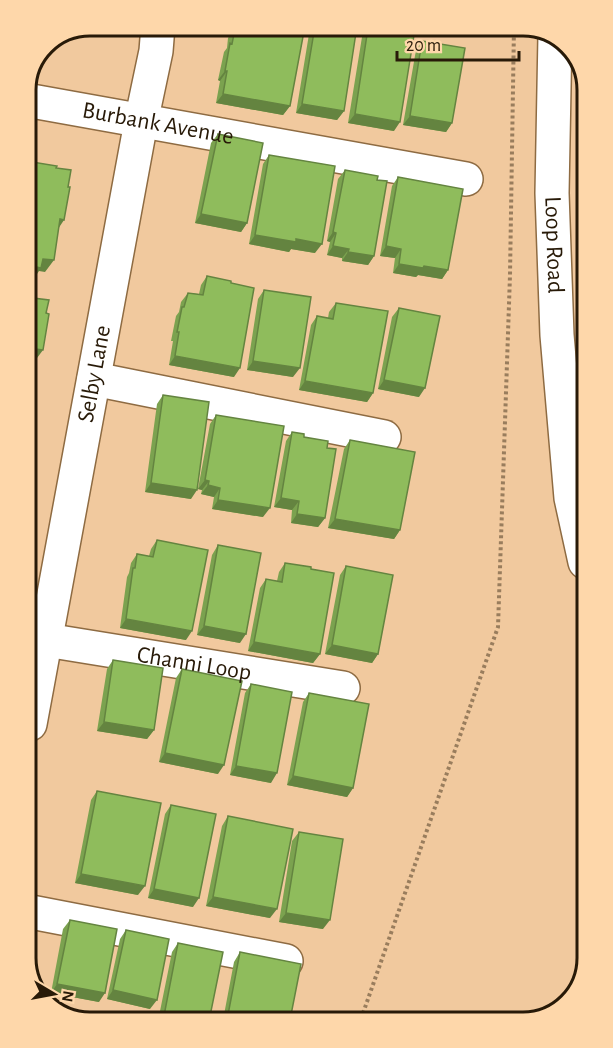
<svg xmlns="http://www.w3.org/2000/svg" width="613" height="1048" font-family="'Alegreya Sans',sans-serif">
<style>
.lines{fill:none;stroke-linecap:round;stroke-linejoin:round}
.minor-casing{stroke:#8e6b42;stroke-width:36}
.tertiary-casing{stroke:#8e6b42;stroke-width:36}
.path{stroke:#997d5d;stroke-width:4;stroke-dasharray:3 3;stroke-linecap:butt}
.minor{stroke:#fff;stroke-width:33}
.tertiary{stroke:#fff;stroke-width:33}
.wall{fill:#7ba24f}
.shaded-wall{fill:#648440}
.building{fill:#8fbc5c;stroke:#648440;stroke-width:1.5}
.labels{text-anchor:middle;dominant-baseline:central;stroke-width:4.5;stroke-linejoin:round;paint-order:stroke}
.street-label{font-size:24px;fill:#281a08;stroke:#fed7aa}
.rim{fill:none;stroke:#281a08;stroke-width:3}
</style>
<rect width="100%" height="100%" fill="#f1c99e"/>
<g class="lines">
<defs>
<g id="minor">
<path id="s1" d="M26 100 466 179"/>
<path d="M94 379 384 437"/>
<path id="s2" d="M46 640 343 688"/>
<path id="s3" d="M30 724 141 122 156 51 158 26"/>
<path d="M31 912 286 961"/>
</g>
<g id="tertiary">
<path id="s4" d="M555 35 552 193 557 335 571 498 585 562"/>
</g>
</defs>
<use href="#minor" class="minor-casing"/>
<use href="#tertiary" class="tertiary-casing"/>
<path class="path" d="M361 1019 498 627 510 275 514 26"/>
<use href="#minor" class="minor"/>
<use href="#tertiary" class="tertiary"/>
</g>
<path class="wall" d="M247 26H305L290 106 283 115 216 103 220 81 218 80 224 52 227 48 228 38 235 29 246 31Z
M311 26H357L344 111 337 120 296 113 310 28Z
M368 28 394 131 348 123 362 37Z
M422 41 452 123 446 132 403 125 416 50Z
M218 134 247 223 241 232 195 223 211 143Z
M269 155 315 253 291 249 289 252 249 244 263 164Z
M345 170 374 256 368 265 342 261V258L327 255 330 242 327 241 338 179Z
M398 177 448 270 442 279 418 275 416 277 393 273 395 258 380 256 392 186Z
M207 276 234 377 169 365 173 341H171L176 316 179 312 181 302 188 293 199 294 201 285Z
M264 290 293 377 247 370 258 299Z
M336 303 373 393 367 402 299 390 311 325 317 316 328 318 329 312Z
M399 308 419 397 378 389 392 317Z
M163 395 191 499 145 492 157 404Z
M216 415 263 517 212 509 214 497 201 494 202 490 198 489 210 424Z
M292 432 304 437 325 518 318 527 291 523 292 510 274 507 286 441Z
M350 440 400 530 394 539 328 528 344 449Z
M157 540 186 640 120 628 127 577 129 573 131 563 137 554 149 556 151 549Z
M218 545 240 643 197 635 212 555Z
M285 563 311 569 320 654 313 663 248 651 260 588 266 579 277 581 279 572Z
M346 566 378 654 372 663 325 654 340 575Z
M113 660 154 730 147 739 97 731 107 669Z
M182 669 218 774 159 762 176 678Z
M251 684 271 783 230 775 245 693Z
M309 693 353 788 347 797 287 785 303 702Z
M97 791 138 895 75 883 91 800Z
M171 805 193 907 148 898 165 814Z
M228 816 270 918 206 906 222 826Z
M299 832 323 929 279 922 292 841Z
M70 920 99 1002 51 993 63 929Z
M126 930 150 1009 107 999 120 939Z
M178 943 209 1021H158L172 952Z
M240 952 290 1020H223L234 962Z"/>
<path class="shaded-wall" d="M225 71H227L220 81 218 80Z
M223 94 290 106 283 115 216 103Z
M302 104 344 111 337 120 296 113Z
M355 114 400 122 394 131 348 123Z
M410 116 452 123 446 132 403 125Z
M201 214 247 223 241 232 195 223Z
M60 219 64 220 56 232Z
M333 232 336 233 330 242 327 241Z
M255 235 296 239 322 244 315 253 291 249 289 252 249 244Z
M333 246 349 249 342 258 327 255Z
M386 246 401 249 395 258 380 256Z
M348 252 374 256 368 265 342 261Z
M43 259 54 260 45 272 39 271 33 280 27 279V265Z
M399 264 424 266 448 270 442 279 418 275 416 277 393 273Z
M36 349 43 350 34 362 28 361Z
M175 356 240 368 234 377 169 365Z
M253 361 300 368 293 377 247 370Z
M384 380 425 388 419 397 378 389Z
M305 381 373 393 367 402 299 390Z
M205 480 209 481 202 490 198 489Z
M151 483 197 490 191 499 145 492Z
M208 485 220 488 214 497 201 494Z
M281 498 299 501 292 510 274 507Z
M218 500 270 508 263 517 212 509Z
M297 514 325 518 318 527 291 523Z
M335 519 400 530 394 539 328 528Z
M126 619 192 631 186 640 120 628Z
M204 626 246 634 240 643 197 635Z
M254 642 320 654 313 663 248 651Z
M332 645 378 654 372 663 325 654Z
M104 722 154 730 147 739 97 731Z
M165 753 224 765 218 774 159 762Z
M236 766 277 773 271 783 230 775Z
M293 776 353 788 347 797 287 785Z
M81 874 145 886 138 895 75 883Z
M154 889 199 898 193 907 148 898Z
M213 897 277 909 270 918 206 906Z
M286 913 330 920 323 929 279 922Z
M57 984 105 993 99 1002 51 993Z
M113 990 157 1000 150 1009 107 999Z"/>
<path class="building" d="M252 26H305L290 106 223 94 227 71H225L230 43 232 44 235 29 251 32Z
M315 26H357L344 111 302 104Z
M368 28 414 35 400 122 355 114Z
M422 41 465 48 452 123 410 116Z
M218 134 263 143 247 223 201 214Z
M269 155 335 166 322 244 296 239V242L255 235Z
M26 161 57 166 56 168 71 170 68 187H70L64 220 60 219 54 260 43 259 41 268 27 265Z
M345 170 378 176 377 180 387 181 374 256 348 252 349 249 333 246 336 233 333 232Z
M398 177 463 189 448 270 424 266 423 268 399 264 401 249 386 246Z
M207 276 231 281V283L254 288 240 368 175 356 179 332H177L182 307H184L188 293 203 295Z
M264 290 311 297 300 368 253 361Z
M27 293 33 294V298L49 300 46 313 49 314 43 350 36 349 33 369H35L31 391H28Z
M336 303 388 311 373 393 305 381 317 316 333 319Z
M399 308 440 316 425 388 384 380Z
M163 395 209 402 197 490 151 483Z
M216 415 284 426 270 508 218 500 220 488 208 485 209 481 205 480Z
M292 432 304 434V437L328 441 327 448 336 449 325 518 297 514 299 501 281 498Z
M350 440 415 452 400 530 335 519Z
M157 540 208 550 192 631 126 619 133 568H135L137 554 153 557Z
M218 545 261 553 246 634 204 626Z
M285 563 311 567V569L334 573 320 654 254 642 266 579 282 582Z
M346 566 393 575 378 654 332 645Z
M113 660 163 668 154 730 104 722Z
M182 669 242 681 224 765 165 753Z
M251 684 292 692 277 773 236 766Z
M309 693 369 704 353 788 293 776Z
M97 791 161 803 145 886 81 874Z
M171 805 216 814 199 898 154 889Z
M228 816 293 829 277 909 213 897Z
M299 832 343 839 330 920 286 913Z
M70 920 117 929 105 993 57 984Z
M126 930 169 939 157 1000 113 990Z
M178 943 223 952 209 1021H163Z
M240 952 301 964 290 1020H227Z"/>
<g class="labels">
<g class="street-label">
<text stroke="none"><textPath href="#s1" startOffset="134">Burbank Avenue</textPath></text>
<text stroke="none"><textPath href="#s4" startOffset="210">Loop Road</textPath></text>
<text stroke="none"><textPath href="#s3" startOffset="356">Selby Lane</textPath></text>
<text stroke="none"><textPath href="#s2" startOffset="150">Channi Loop</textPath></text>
</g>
</g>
<path d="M0 0H613V1048H0ZM90 36H523A54 54 0 0 1 577 90V958A54 54 0 0 1 523 1012H90A54 54 0 0 1 36 958V90A54 54 0 0 1 90 36Z" fill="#fed7aa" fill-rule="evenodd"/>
<path class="rim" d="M90 36H523A54 54 0 0 1 577 90V958A54 54 0 0 1 523 1012H90A54 54 0 0 1 36 958V90A54 54 0 0 1 90 36Z"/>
<g transform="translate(54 994) rotate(100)" stroke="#fed7aa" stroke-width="4.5" paint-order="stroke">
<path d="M0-4.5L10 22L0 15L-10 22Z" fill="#281a08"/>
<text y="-9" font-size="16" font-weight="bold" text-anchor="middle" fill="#281a08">N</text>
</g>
<path d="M397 51v9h122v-9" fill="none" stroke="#281a08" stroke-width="3"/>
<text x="406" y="51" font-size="18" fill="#281a08" stroke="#fed7aa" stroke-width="4.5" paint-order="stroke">20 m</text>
</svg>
